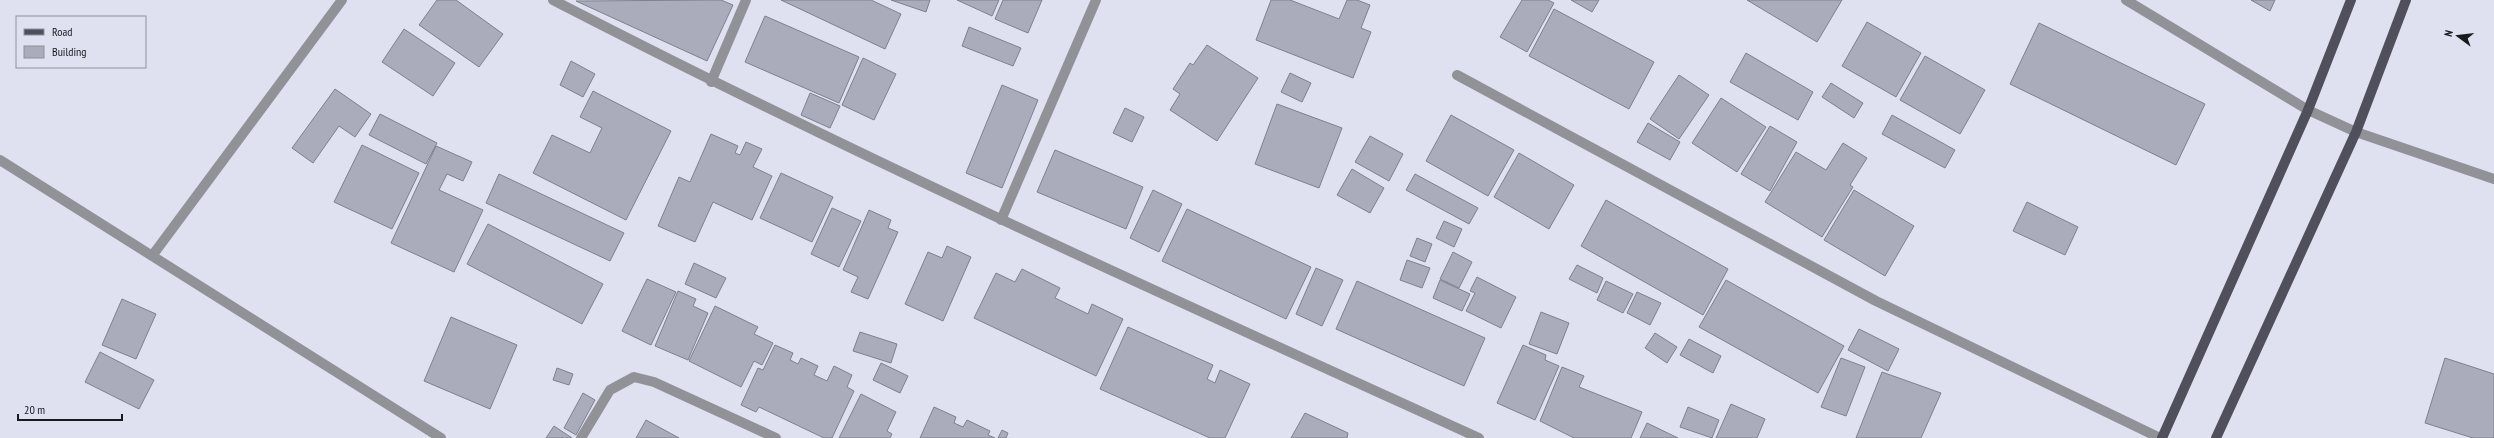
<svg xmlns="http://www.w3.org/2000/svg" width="2494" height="438" font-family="'PT Sans Narrow',sans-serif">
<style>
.building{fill:#aaacbb;stroke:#7e808e}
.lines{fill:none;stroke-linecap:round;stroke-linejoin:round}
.street{stroke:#919198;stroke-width:10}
.primary{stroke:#4f505c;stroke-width:10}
</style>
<rect width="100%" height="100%" fill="#dfe0f0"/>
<path class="building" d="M437 0H456L503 34 479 67 419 25Z
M721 0 733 5 707 61 576 1Z
M781 0H871L901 14 885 49Z
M891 0H930L926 12Z
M957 0H999L992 16Z
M1003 0H1042L1028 33 995 19Z
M1271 0H1290L1339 19 1347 0H1357L1370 5 1361 28 1371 32 1353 78 1256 40Z
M1522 0H1548L1554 3 1527 52 1500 37Z
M1571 0H1599L1592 12Z
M1747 0H1842L1817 42Z
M2251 0H2275L2270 11Z
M1554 9 1654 62 1629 109 1529 56Z
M765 16 859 57 839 103 745 62Z
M1867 22 1921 53 1896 97 1842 66Z
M2039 23 2205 104 2176 165 2010 84Z
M969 27 1021 48 1013 66 962 46Z
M404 29 455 63 433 96 382 62Z
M1207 45 1258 78 1217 141 1170 110 1180 94 1173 89 1190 63 1193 65Z
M1746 53 1813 92 1798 120 1730 82Z
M1925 56 1985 90 1960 134 1900 100Z
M863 58 896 74 874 120 842 105Z
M571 61 595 74 583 97 560 85Z
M1290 73 1311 83 1302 102 1281 92Z
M1679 75 1709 95 1679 139 1650 119Z
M1831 83 1863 103 1854 118 1822 97Z
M1002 85 1038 100 1002 188 966 173Z
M335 89 371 114 355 137 339 126 313 163 292 148Z
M593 91 671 131 626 220 533 173 552 135 590 153 602 128 580 117Z
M810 93 840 106 830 128 801 115Z
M1721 98 1766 127 1737 172 1692 143Z
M1277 104 1342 128 1319 188 1255 164Z
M1125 108 1144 117 1132 142 1113 133Z
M380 114 437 143 426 164 369 135Z
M1451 115 1514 150 1488 196 1426 161Z
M1892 115 1955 150 1945 168 1882 134Z
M1648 123 1680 142 1670 160 1637 142Z
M1770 126 1797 142 1770 191 1741 174Z
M711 134 738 146 735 153 740 155 746 142 762 149 753 167 772 176 752 220 713 202 695 242 658 226 679 177 690 182Z
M1370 136 1403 154 1389 181 1355 162Z
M1843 143 1867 158 1850 185 1853 187 1822 237 1765 202 1796 152 1826 170Z
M362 145 419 173 392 229 334 202Z
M436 146 472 162 463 181 447 174 439 190 483 210 454 272 391 243Z
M1055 150 1143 187 1126 229 1037 192Z
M1519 153 1574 185 1549 229 1494 197Z
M1352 169 1384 188 1370 213 1337 195Z
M781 173 833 197 812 242 760 218Z
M499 174 624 233 610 261 486 203Z
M1415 174 1478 208 1469 224 1406 190Z
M1153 190 1182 204 1159 252 1130 238Z
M1854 190 1914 226 1885 276 1824 240Z
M1606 200 1728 269 1703 315 1581 246Z
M2027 202 2078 227 2065 255 2013 231Z
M832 208 861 221 839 267 811 254Z
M1187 209 1311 267 1286 319 1162 261Z
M869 210 891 220 888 228 898 232 868 299 851 292 858 277 843 270Z
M1444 221 1462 229 1454 247 1436 238Z
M488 224 603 284 582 324 467 264Z
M1417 238 1432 244 1425 262 1410 256Z
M947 246 971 257 943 321 905 304 928 252 942 258Z
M1453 252 1472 262 1459 288 1440 279Z
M1407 260 1430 268 1422 288 1400 280Z
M694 263 726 278 716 298 685 284Z
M1577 265 1603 278 1597 293 1569 279Z
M1316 268 1343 280 1322 326 1296 314Z
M1022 269 1060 288 1055 298 1088 314 1092 304 1123 319 1096 376 974 318 996 273 1015 282Z
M1477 277 1516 297 1501 328 1466 311 1475 293 1470 291Z
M647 279 676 292 651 345 622 331Z
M1440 280 1470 294 1462 311 1433 298Z
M1726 280 1844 346 1818 393 1699 327Z
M1357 281 1485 338 1464 386 1336 329Z
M1606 281 1633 294 1623 313 1597 300Z
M678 291 696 299 693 306 708 313 688 360 655 346Z
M1637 292 1661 303 1650 325 1627 313Z
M122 299 156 314 136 359 102 345Z
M715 306 758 327 754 334 773 343 762 365 754 361 741 387 689 361Z
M1541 312 1569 323 1557 354 1529 344Z
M451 317 517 345 490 409 424 381Z
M1128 327 1213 365 1207 379 1215 383 1220 370 1250 384 1225 438H1210L1100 389Z
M1859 329 1899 349 1888 371 1848 350Z
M860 332 897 344 891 363 853 351Z
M1655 333 1677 347 1667 363 1645 348Z
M1689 339 1721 356 1713 373 1680 355Z
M775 345 793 353 790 360 798 364 801 358 818 366 814 375 827 381 834 366 852 375 847 387 854 391 832 438H824L759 407 756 412 741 405 758 368 763 370Z
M1523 345 1546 355 1545 360 1559 366 1535 420 1497 403Z
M100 352 154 380 139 409 85 382Z
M1841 358 1865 367 1846 416 1821 407Z
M2445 358 2494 374V438H2473L2425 423Z
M881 363 908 376 900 393 873 380Z
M1562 367 1584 376 1579 387 1642 412 1631 438H1574L1540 421Z
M557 368 573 374 569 385 553 380Z
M1882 372 1941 393 1921 438H1856Z
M583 393 595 400 576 435 564 428Z
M861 394 896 412 887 431 892 434 890 438H839Z
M1731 404 1765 419 1757 438H1716Z
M934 407 956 417 954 423 963 427 967 420 990 431 988 435 995 438H920Z
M1688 407 1719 420 1712 438 1680 427Z
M1305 413 1348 433 1347 438H1291Z
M646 420 679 438H636Z
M1647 423 1678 438H1640Z
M554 426 572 438H546Z
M1002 430 1008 433 1006 438H998Z"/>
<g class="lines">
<path class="street" d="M553 0C857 157 1168 297 1479 438
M2126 0 2308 110 2356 132 2494 179
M1457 75 1876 301 2160 438
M711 82 746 0
M0 160 441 438
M1001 220 1096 0
M152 256 342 0
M581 438 610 390 634 377 654 382 776 438"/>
<path class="primary" d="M2162 438 2308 110 2351 0
M2216 438 2356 132 2406 0"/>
</g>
<rect x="16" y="16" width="130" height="52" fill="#dfe0f0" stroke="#90919c"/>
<rect x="24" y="29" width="20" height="6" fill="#4f505c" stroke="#90919c"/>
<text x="52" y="36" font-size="12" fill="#191a1f">Road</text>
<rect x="24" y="46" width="20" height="12" fill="#aaacbb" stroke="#90919c"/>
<text x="52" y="56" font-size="12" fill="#191a1f">Building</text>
<g transform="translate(2458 36) rotate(285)" stroke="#dfe0f0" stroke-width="3" paint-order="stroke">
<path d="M0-3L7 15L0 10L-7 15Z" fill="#191a1f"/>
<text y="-6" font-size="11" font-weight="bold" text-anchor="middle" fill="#191a1f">N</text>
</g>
<path d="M18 414v6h104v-6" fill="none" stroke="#191a1f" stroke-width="2"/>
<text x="24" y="414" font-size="12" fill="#191a1f" stroke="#dfe0f0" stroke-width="3" paint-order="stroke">20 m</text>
</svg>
